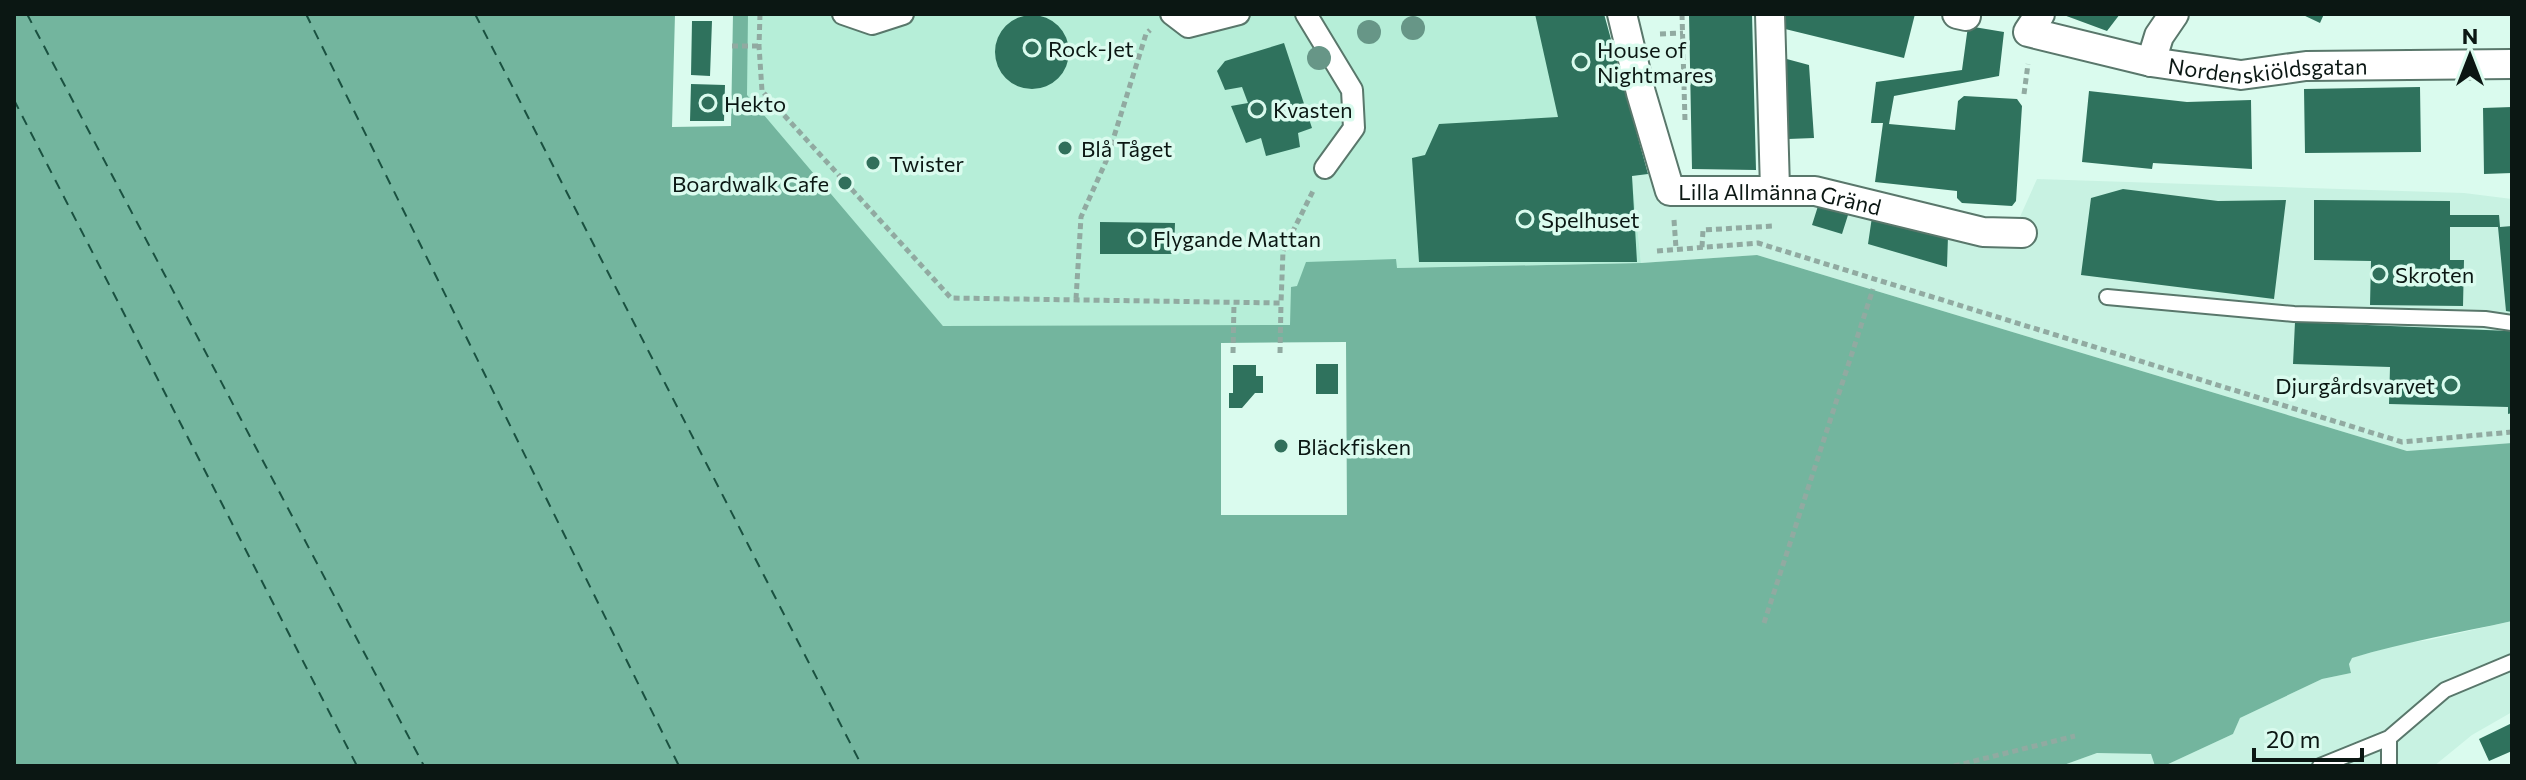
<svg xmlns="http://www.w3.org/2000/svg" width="2526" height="780" font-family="Commissioner,sans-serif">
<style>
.built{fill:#c8f2e2}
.green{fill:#b6eed8}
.water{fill:#73b59e}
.pier{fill:#dafbee}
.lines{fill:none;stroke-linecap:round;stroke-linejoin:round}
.ferry{stroke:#1a5140;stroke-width:2;stroke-dasharray:10 8;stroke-linecap:butt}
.building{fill:#2f725d}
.service-casing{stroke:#59776b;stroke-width:18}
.pedestrian-casing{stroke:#59776b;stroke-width:24}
.minor-casing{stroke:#59776b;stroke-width:32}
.path{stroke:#91aaa1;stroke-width:5;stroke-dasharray:6 4;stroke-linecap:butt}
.service{stroke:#fff;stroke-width:14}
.pedestrian{stroke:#fff;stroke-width:20}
.minor{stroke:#fff;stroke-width:28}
.tree{fill:#679687}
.poi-dot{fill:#316f5b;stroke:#dafbee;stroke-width:3}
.labels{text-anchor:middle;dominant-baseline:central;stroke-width:7;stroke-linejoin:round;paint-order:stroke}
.poi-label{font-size:22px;fill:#0b1713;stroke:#dafbee;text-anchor:start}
.street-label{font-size:22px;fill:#0b1713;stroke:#dafbee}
</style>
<rect width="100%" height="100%" fill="#dafbee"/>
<path class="built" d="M1648 174 1867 210 2019 219 2037 179 2464 193 2512 199V443L2407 451 1757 255 1641 263 1632 176Z
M2512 621V712L2472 735 2434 766H2164L2233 734 2240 718 2322 679 2351 673 2349 664 2351 658 2404 643 2429 640Z
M2117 752 2152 754 2155 766H2061L2097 753Z"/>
<path class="green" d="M675 14H1604L1648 174 1632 176 1641 263 1396 268V260L1290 325 1288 343 1211 327 943 326Z"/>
<path class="water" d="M14 14H748L747 95 943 326 1290 325 1291 287 1297 286 1306 262 1396 259 1397 268 1641 263 1757 255 2407 451 2512 443V621C2458 633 2404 642 2352 658L2349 664 2351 673 2322 679 2240 718 2233 734 2164 766H2155L2151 754 2097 753 2061 766H14Z"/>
<path class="pier" d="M675 14H733L731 126 672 127Z
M1346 342 1347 515H1221V343Z"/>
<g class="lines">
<path class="ferry" d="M27 14 424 766
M306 14 679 766
M475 14 862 766
M14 100 357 766"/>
</g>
<path class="building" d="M1535 14H1604L1648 174 1632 176 1637 262H1419L1412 158 1425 155 1439 124 1558 117Z
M1689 14H1752L1756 170 1692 169Z
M1784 14H1915L1904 58 1781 28Z
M2061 14H2120L2107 31Z
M2301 14H2324L2320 23Z
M995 52a37 37 0 1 1 74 0a37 37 0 1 1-74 0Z
M692 21H712L710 76 691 75Z
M1968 26 2004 32 1999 76 1894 96 1889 124 1955 130 1958 101 1964 96 2017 99 2022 106 2016 201 2012 206 1962 203 1957 198V191L1875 182 1883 123H1871L1876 82 1962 70Z
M1284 43 1312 128 1298 133 1300 147 1266 156 1261 138 1246 143 1231 106 1248 103 1242 87 1225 90 1217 71 1225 61Z
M1783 58 1809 65 1814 138 1788 139Z
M691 84 725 85 724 121H690Z
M2420 87 2421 152 2305 153 2304 89Z
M2089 91 2187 102 2251 100 2252 169 2153 163 2152 169 2082 162Z
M2512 107V173L2484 174 2483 108Z
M2123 189 2218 201 2286 200 2274 299 2081 275 2091 198Z
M2314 200 2450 201V215H2499L2500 227 2512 226V312L2506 311 2498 227H2450V260H2464L2463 306 2370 305 2371 261 2314 260Z
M1818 206 1848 215 1842 234 1812 225Z
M1872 217 1948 236 1947 267 1868 244Z
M1100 222 1175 223 1174 254H1100Z
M2295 322 2510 331V346H2512V413L2508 414V407L2389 404 2390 367 2293 364Z
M1316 364H1338V394H1316Z
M1233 365H1256V376H1263V393H1255L1242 408H1229V393H1233Z
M2512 723V751L2489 761 2479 739Z"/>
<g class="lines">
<defs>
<path id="service" d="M2107 297 2294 314 2485 319 2512 323
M2320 766 2389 738
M2389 766V738L2445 690 2512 662"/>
<path id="pedestrian" d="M843 14 872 24 903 14
M1171 14 1188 27 1239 14
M1306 14 1352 90 1354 128 1325 168"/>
<g id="minor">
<path id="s1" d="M1622 14 1641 93 1670 191H1815L1983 232 2022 233"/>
<path d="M1770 14 1775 189"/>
<path d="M1957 14 1966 16"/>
<path id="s2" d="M2040 14 2028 32 2151 62 2241 75 2306 66 2512 64"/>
<path d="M2151 62 2159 36 2174 14"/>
</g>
</defs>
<use href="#service" class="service-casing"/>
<use href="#pedestrian" class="pedestrian-casing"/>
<use href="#minor" class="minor-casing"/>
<path class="path" d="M760 14 759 46 762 91 951 298 1281 303 1283 251 1313 191
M1682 14 1685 121
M1660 34 1683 33
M732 46H759
M2024 94 2028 64
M1674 220 1676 248
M1702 247 1703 230 1773 226
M1657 251 1758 243 2402 442 2512 432
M1076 299 1081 217 1107 159 1146 34 1150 30
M1233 353 1234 303
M1280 353 1281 303
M1764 623 1873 289
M1954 766 2075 736"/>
<use href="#service" class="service"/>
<use href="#pedestrian" class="pedestrian"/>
<use href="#minor" class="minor"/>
</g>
<g class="tree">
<circle cx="1413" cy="28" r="12"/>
<circle cx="1369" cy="32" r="12"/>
<circle cx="1319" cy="58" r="12"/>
</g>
<g class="poi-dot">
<circle cx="1032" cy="48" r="8"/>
<circle cx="1581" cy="62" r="8"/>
<circle cx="708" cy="103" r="8"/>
<circle cx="1257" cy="109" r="8"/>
<circle cx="1065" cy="148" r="8"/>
<circle cx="873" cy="163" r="8"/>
<circle cx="845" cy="183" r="8"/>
<circle cx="1525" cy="219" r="8"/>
<circle cx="1137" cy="238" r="8"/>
<circle cx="2379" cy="274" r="8"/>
<circle cx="2451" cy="385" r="8"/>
<circle cx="1281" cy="446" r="8"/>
</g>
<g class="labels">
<g class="poi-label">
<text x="1048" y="48">Rock-Jet</text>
<text x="1597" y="49">House of<tspan x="1597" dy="25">Nightmares</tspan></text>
<text x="724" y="103">Hekto</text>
<text x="1273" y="109">Kvasten</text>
<text x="1081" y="148">Blå Tåget</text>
<text x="889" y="163">Twister</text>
<text x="829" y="183" text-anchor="end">Boardwalk Cafe</text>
<text x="1541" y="219">Spelhuset</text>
<text x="1153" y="238">Flygande Mattan</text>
<text x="2395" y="274">Skroten</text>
<text x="2435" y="385" text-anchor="end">Djurgårdsvarvet</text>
<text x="1297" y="446">Bläckfisken</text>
</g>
<g class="street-label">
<text stroke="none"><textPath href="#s2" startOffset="266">Nordenskiöldsgatan</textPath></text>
<text stroke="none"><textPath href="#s1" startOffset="294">Lilla Allmänna Gränd</textPath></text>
</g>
</g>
<rect width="2526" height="780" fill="none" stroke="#0b1713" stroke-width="32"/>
<g transform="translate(2470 56)" stroke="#dafbee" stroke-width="6" paint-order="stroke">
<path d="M0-6L14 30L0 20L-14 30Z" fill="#0b1713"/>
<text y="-12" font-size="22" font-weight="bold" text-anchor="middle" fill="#0b1713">N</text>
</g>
<path d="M2254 748v12h108v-12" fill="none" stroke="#0b1713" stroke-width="4"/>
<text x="2266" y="748" font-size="24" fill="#0b1713" stroke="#dafbee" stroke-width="6" paint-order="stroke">20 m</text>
</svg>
